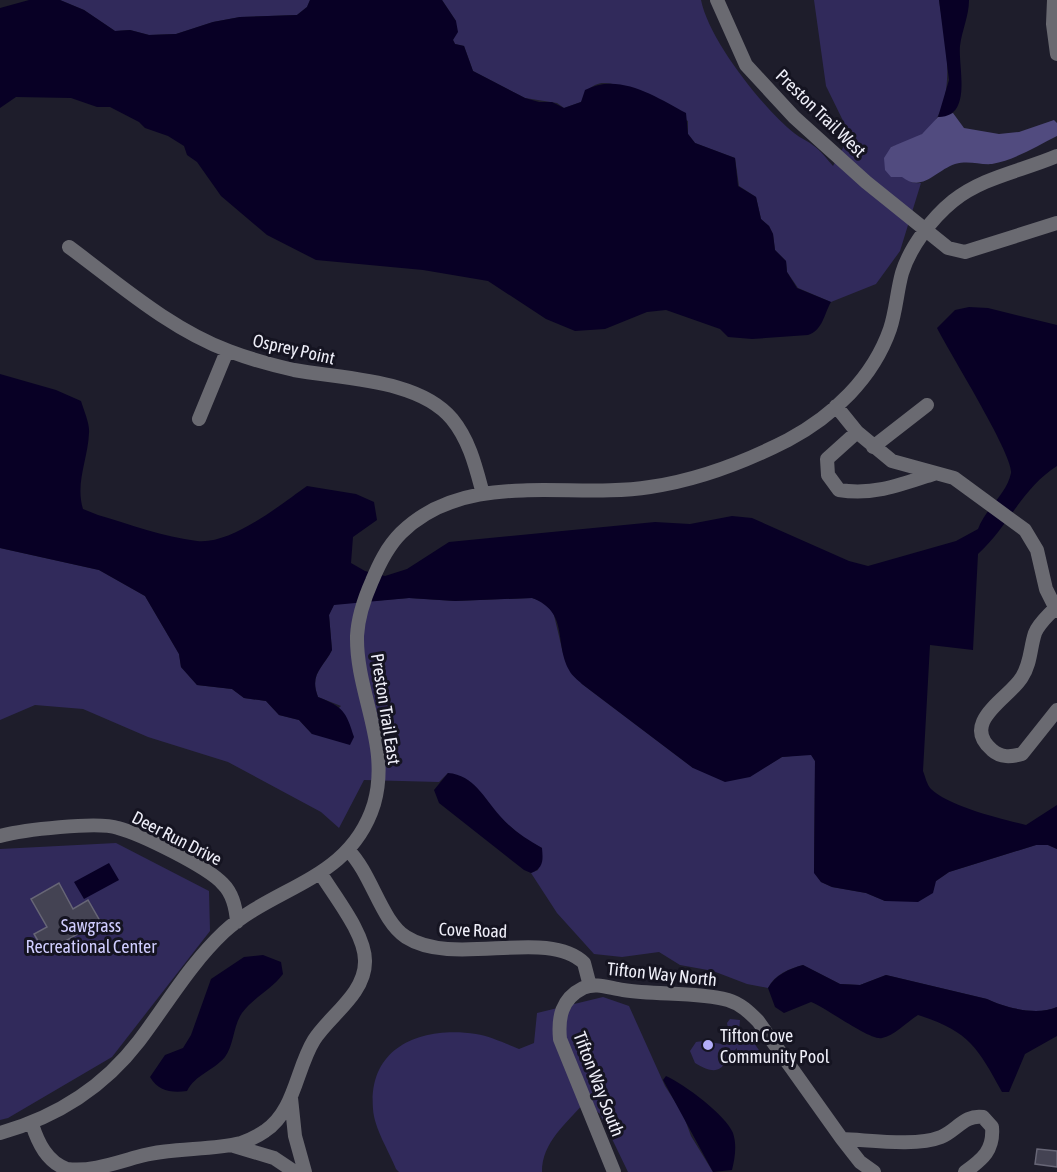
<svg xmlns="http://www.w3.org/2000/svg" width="1057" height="1172" font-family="'Asap Condensed',sans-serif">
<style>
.green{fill:#312a5b}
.forest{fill:#514b7f}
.water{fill:#080025}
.building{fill:#444353;stroke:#676676;stroke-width:1.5}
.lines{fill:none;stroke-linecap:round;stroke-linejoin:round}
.minor{stroke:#6a6a71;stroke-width:14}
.poi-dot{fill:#b3adf9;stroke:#151421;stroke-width:2}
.labels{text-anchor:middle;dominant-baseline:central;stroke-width:6;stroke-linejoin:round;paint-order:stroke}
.street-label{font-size:18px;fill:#eeeef8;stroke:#151421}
.park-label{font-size:18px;fill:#d0cdff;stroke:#151421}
.poi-label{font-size:18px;fill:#eeeef8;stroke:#151421;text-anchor:start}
</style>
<rect width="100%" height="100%" fill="#1e1d2b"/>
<path class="green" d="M60 0H310L307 7 297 15 240 17 213 22 176 34 149 35 130 30 115 31 84 10Z
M442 0H701C709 40 762 107 794 133 800 138 808 141 814 146 821 151 827 159 833 166L850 135 826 86 814 0H939C945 40 961 108 921 135 913 141 901 144 891 147 897 164 900 185 921 183L900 251 876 284 831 302 798 288 787 272 786 261 775 250 773 234 769 226 761 219 756 197 739 186 735 158 695 143 688 134V121C668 110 615 74 595 85 586 89 586 96 581 102L564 108 557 103 525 98 473 71 464 46 455 44 453 40 456 21Z
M0 548 99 570 145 596 179 654 181 667 197 685 232 689 244 698 266 701 279 715 299 720 312 734 341 706 318 697C309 674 323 668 332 650L329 615 334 604 409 598 455 601 532 598 544 602 553 611 563 653 582 684 693 768 767 766 782 757 811 754 815 761 814 872 821 882 832 887 866 893 885 901 936 881 949 872 1036 845H1048L1057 849V1007C1037 1016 1006 1008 987 999L886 975 860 985 840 984 803 965C789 969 775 974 768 988L747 984 713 971 680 965 659 952 622 957 594 954 557 913 531 873 538 870 542 848 526 840 448 773 439 782 364 780 339 828 321 812 228 762 148 737 83 709 35 705 0 720Z
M116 843 209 891 210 931 112 1057 8 1118 0 1120V849Z
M603 997 629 1006 665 1086 683 1114 691 1136 713 1172H628L600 1114 585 1102C566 1124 542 1142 542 1172H399L396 1169C389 1151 374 1128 373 1109 368 1046 422 1026 476 1034 490 1036 506 1044 519 1049L534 1043 537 1013Z
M730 1019 740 1020 739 1031 744 1032V1036H749V1042L754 1043 761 1053 737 1051V1048C723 1061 724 1081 695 1063L690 1051 696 1042C709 1039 721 1047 734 1043V1035L729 1033 727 1023Z"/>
<path class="forest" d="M953 113 964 128 999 134 1019 132 1054 120 1057 123V136C1037 146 1015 160 992 164 979 165 969 160 955 164 935 171 922 193 902 177H891L885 170 884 158 891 147 922 134 938 117Z"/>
<path class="water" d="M29 0H60L84 10 115 31 130 30 149 35 176 34 213 22 240 17 297 15 307 7 310 0H442L456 21 458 32 453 40 455 44 464 46 473 71 525 98 539 102H552L564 108 581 102 585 90C619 72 656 97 686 113L688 134 695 143 735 158 738 186 756 197 761 219 769 226 773 234 775 250 786 261 787 272 797 288 831 302C824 314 823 330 808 335L752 339 728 337 720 329 666 310 647 312 605 329 575 331 546 319 488 281 423 270 316 260 267 235 221 196 197 162 187 155 184 146 168 136 145 128 139 122 110 107H97L71 98 16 97 0 108V8Z
M939 0H969C969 16 962 30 960 46 958 67 973 118 938 117L949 80Z
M969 307 988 308 1057 325V466C1022 488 1008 527 978 554L973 650 930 645 923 771C925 776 927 785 931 789 948 806 1001 819 1026 825L1057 805V849L1048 845H1036L949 872 936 881 933 893 918 902 885 901 866 893 832 887 821 882 814 873 815 761 811 755 782 757 750 777 725 782 693 768 582 684C578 680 572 676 569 670 554 642 569 612 532 598L455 601 409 598 334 605 329 615 332 650C323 668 309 674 318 697 343 707 346 711 354 737L350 745 312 734 299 720 279 715 266 701 244 698 232 689 197 685 181 667 179 654 145 596 99 570 0 548V374L56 390 81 401C84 411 90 424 89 433 88 459 75 483 83 509L98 515C129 524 164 537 197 541 231 545 280 505 307 486L356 494 374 502 377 520 353 537 351 563 365 571 385 576 407 569 449 542 655 522 690 524 732 516 752 518 849 561 868 566 956 541 978 529C985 509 1007 494 1011 473 1014 456 949 352 937 328L955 310Z
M448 773C474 775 484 798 500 816 512 830 526 839 542 848 543 860 544 868 531 873L524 870 439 803 434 790Z
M109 863 119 880 84 899 74 882Z
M263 955 281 962 283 974C271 990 254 997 242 1013 233 1026 234 1045 225 1057 212 1072 196 1074 187 1091 171 1093 158 1091 150 1077L165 1055 183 1048 191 1035 211 979 244 957Z
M803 965 840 984 860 985 886 975 987 999C1006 1008 1037 1016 1057 1007V1036L1025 1054 1009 1092H1002C978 1048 969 1031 918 1015 908 1021 894 1036 882 1038 870 1041 827 1008 811 1002L784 1013 775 1007 768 988C775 975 789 969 803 965Z
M666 1076C684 1084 726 1115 733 1133 737 1145 735 1158 732 1170L713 1172 663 1080Z"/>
<path class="building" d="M59 883 73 909 88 900 100 921 45 953 34 934 47 927 31 899Z
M1037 1149 1057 1151V1167L1035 1164Z"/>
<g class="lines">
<path class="minor" d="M717 0 746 65 794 117 866 182 948 248 965 252 1057 223
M1054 0 1053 24 1057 54
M69 247C119 284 170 329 229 351 250 359 272 365 294 370 343 379 419 379 452 419 470 441 476 468 483 494
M836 406 857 432 892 461 954 478 1025 530 1037 550 1046 589 1057 611
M199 419 227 351
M857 432 827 459 828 475 839 490C874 496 903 484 936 473
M873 447 927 405
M1055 608C1048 616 1039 623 1035 633 1030 648 1031 663 1022 677 1010 698 959 722 992 750 1001 758 1011 757 1022 754L1057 710
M0 836C22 830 98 821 118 828 141 834 208 867 223 884 233 894 236 908 237 922
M348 850C372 874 381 921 406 937 454 968 547 927 584 963L590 986
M291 1098 295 1136 305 1172
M32 1124C38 1143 47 1162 67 1169 91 1172 115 1163 137 1157 171 1147 208 1151 241 1143 249 1140 258 1136 265 1131 295 1111 296 1069 314 1040 329 1016 365 994 365 962 366 935 335 897 321 874
M0 1133C57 1117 103 1088 139 1041 167 1004 190 964 224 932 275 885 350 881 374 804 391 745 356 694 357 636 358 617 364 599 372 581 379 564 387 547 401 533 467 468 569 500 650 487 698 480 745 462 788 440 833 416 873 378 890 329 896 311 897 291 902 273 910 247 932 218 953 201 983 177 1022 171 1057 156
M234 1146 274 1158 295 1172
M614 1172 560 1039C558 1018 561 999 583 988 596 982 609 988 623 990 654 995 701 992 728 1000 741 1004 749 1012 758 1021L842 1139
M874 1172 860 1162 842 1139C870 1140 916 1147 941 1137 956 1131 965 1114 983 1117L992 1127C994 1150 983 1159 965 1172"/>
</g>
<circle class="poi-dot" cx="708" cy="1045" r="6"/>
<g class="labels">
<g class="street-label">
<text transform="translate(821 113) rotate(44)">Preston Trail West</text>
<text transform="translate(294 349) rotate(13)">Osprey Point</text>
<text transform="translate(386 709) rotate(81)">Preston Trail East</text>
<text transform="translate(177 838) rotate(27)">Deer Run Drive</text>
<text transform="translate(473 930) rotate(2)">Cove Road</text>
<text transform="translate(662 974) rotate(6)">Tifton Way North</text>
<text transform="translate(599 1084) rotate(69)">Tifton Way South</text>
</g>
<g class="park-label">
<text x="91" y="925">Sawgrass<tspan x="91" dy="21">Recreational Center</tspan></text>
</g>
<g class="poi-label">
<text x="720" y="1035">Tifton Cove<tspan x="720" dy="21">Community Pool</tspan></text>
</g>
</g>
</svg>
